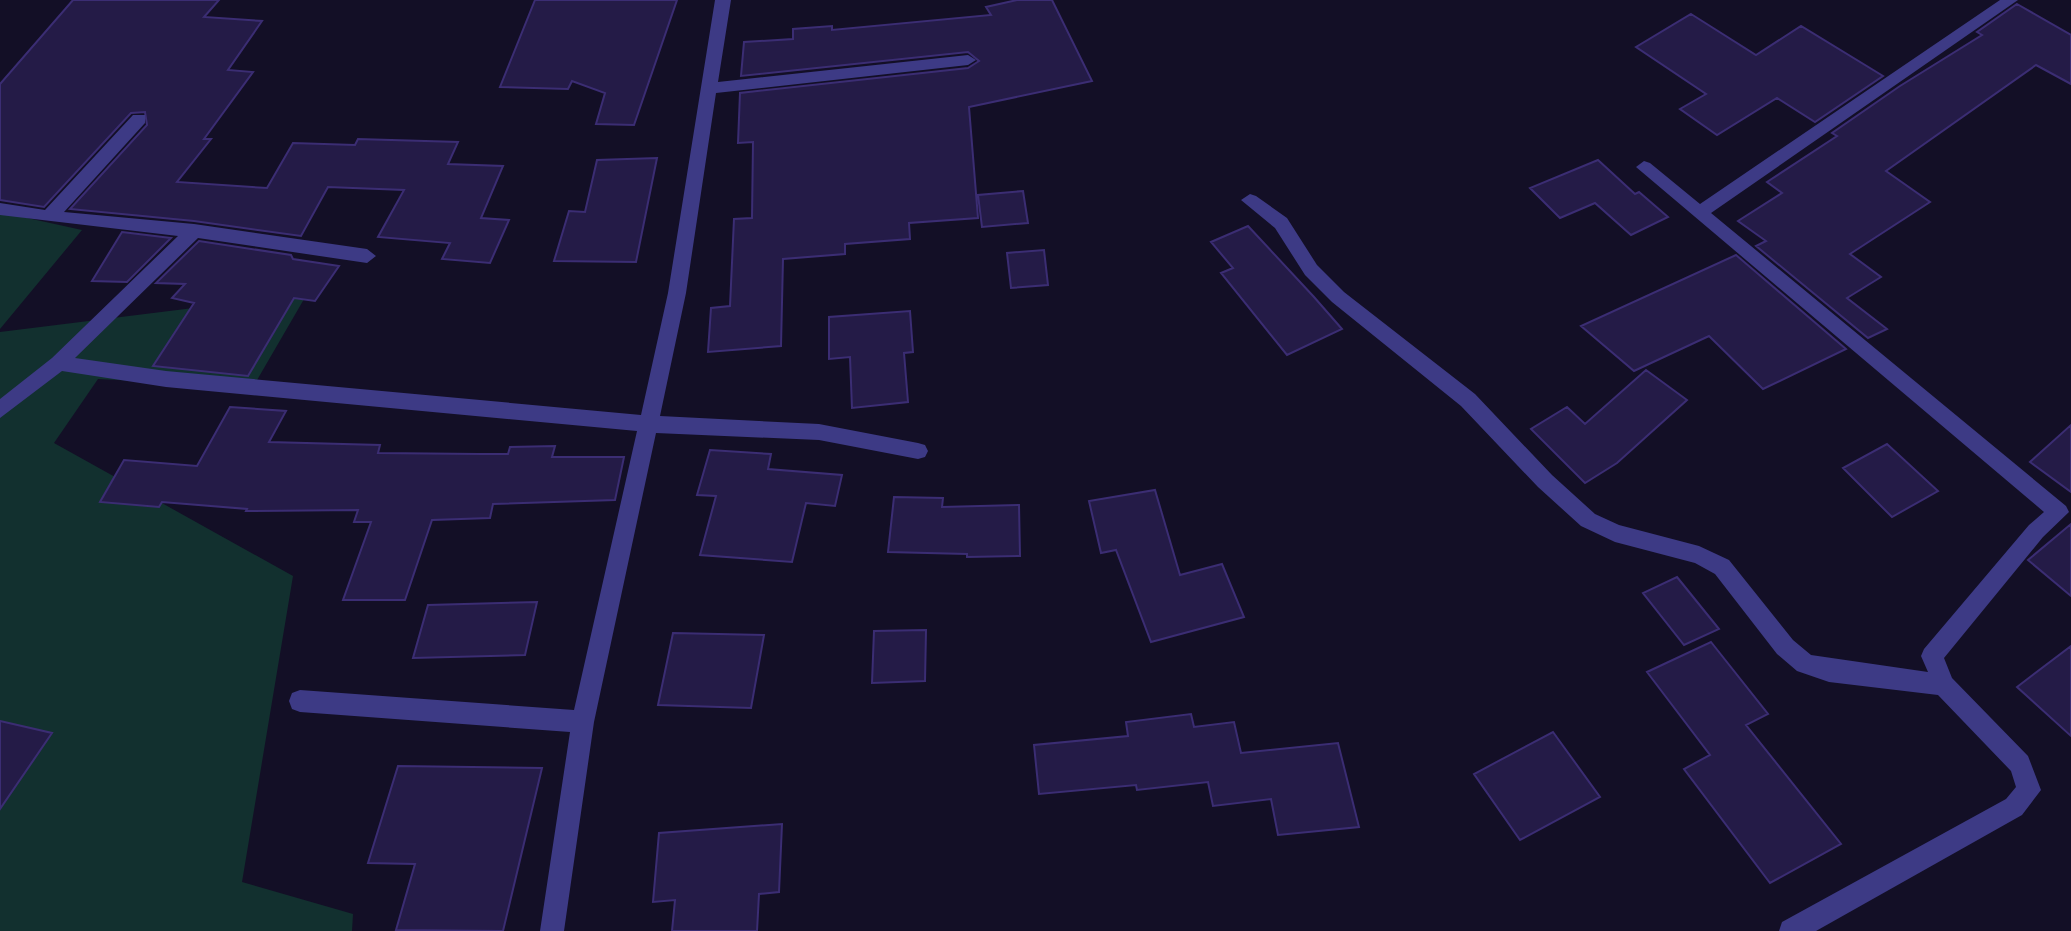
<svg xmlns="http://www.w3.org/2000/svg" width="2071" height="931" font-family="Overpass,sans-serif">
<style>
.green{fill:#12302f}
.building{fill:#241b47;stroke:#3b2d73;stroke-width:2}
.lines{fill:none;stroke-linecap:round;stroke-linejoin:round}
.street{fill:#3d3a85;fill-rule:evenodd}
</style>
<rect width="100%" height="100%" fill="#130f26"/>
<path class="green" d="M0 212 82 230 0 329Z
M307 294 253 387 98 379 54 443 293 576 242 882 353 914 352 931H0V332Z"/>
<path class="building" d="M73 0H219L204 17 262 21 228 70 253 72 204 139H211L177 182 267 188 293 143 355 145 358 139 458 142 448 164 503 166 481 218 509 220 490 263 442 259 450 243 378 237 404 190 328 187 301 236 194 221 70 209 147 125 145 112 131 113 44 207 0 200V84Z
M535 0H677L634 125 596 124 605 93 572 81 568 89 500 87Z
M1017 0H1052L1092 81 969 107 978 218 909 223 910 239 845 244V254L783 259 781 346 708 352 711 308 730 306 734 219 752 218 753 142 738 143 740 93 968 68 979 61 968 52 741 76 744 42 793 39V29L832 26V30L991 15 986 7Z
M2017 4 2071 35V84L2036 65 1886 171 1930 202 1850 254 1881 277 1847 298 1887 329 1868 338 1756 246 1766 241 1738 221 1782 193 1767 182 1837 136 1832 133 1900 86 1982 35 1977 32Z
M1691 14 1756 55 1801 26 1883 76 1815 122 1777 98 1717 135 1680 109 1706 94 1636 47Z
M657 158 636 262 554 261 569 211 585 212 597 160Z
M1598 160 1635 194 1639 192 1668 217 1631 235 1595 203 1560 218 1530 188Z
M1023 191 1028 223 982 227 978 195Z
M1248 226 1314 297 1342 329 1287 355 1221 273 1233 268 1211 242Z
M122 232 171 238 127 282 92 281Z
M199 241 291 255 293 259 339 266 315 301 294 298 248 376 153 366 194 303 172 298 185 284 156 283Z
M1044 250 1048 285 1011 288 1007 253Z
M1736 255 1846 349 1763 389 1709 336 1634 371 1581 326Z
M910 311 913 352 904 353 908 402 852 408 850 357 829 359V317Z
M1646 370 1687 400 1617 463 1585 483 1531 429 1567 407 1585 424Z
M230 407 286 411 269 442 380 445 378 453 479 454H508L510 447 555 446 552 457H624L615 500 493 504 490 518 432 520 405 600H343L371 522H354L358 510 246 511 247 509 162 502 159 507 100 502 124 460 197 466Z
M2071 425V492L2030 462Z
M1887 444 1938 491 1892 517 1843 468Z
M710 450 771 454 768 469 842 475 835 506 806 503 792 562 700 555 716 496 697 495Z
M1155 490 1180 575 1222 564 1244 617 1151 642 1116 550 1101 553 1089 501Z
M894 497 943 498 942 507 1019 505 1020 556 967 557V554L888 552Z
M2071 524V596L2028 560Z
M1677 577 1719 629 1684 645 1643 593Z
M537 602 525 655 413 658 428 605Z
M926 630 925 681 872 683 874 631Z
M673 633 764 635 751 708 658 705Z
M1711 642 1768 714 1746 725 1841 844 1770 883 1684 769 1710 755 1647 672Z
M2071 646V736L2017 687Z
M1191 714 1194 727 1234 722 1241 753 1338 743 1359 827 1278 835 1271 799 1213 806 1208 782 1137 790 1136 785 1039 794 1034 745 1128 736 1126 722Z
M0 721 52 733 0 809Z
M1553 732 1600 797 1520 840 1474 774Z
M398 766 542 768 503 931 396 930 415 864 368 863Z
M782 824 779 892 759 894 757 931H672L675 900 653 902 659 833Z"/>
<g class="lines">
<path class="street" d="M715 0H731L718 82 968 55 976 60 968 65 716 93 686 293 660 416 819 424 918 443 925 445 928 451 925 457 918 459 819 440 656 433 594 722 564 931H540L570 732 300 712 292 709 289 701 292 693 300 690 574 710 637 431 166 387 62 371 0 418V399L52 358 178 236 0 215V203L45 210 133 115H145V123L64 212 194 224 367 249 376 256 367 263 198 238 75 358 166 371 641 415 668 293Z
M2000 0H2018L1711 213 2066 506 2069 512 2043 537 1944 658 1952 678 2028 756 2041 790 2022 815 1816 931H1779L1782 922 2006 799 2016 787 2011 771 1938 695 1829 682 1797 671 1777 654 1715 574 1695 563 1615 542 1581 526 1538 487 1461 406 1332 302 1305 275 1275 228 1241 200 1250 194 1256 196 1287 218 1317 265 1344 292 1475 394 1552 475 1595 514 1619 525 1699 546 1729 560 1793 640 1811 655 1928 672 1921 656 1924 649 2029 525 2044 512 1636 167 1644 161 1650 163 1700 204Z"/>
</g>
</svg>
